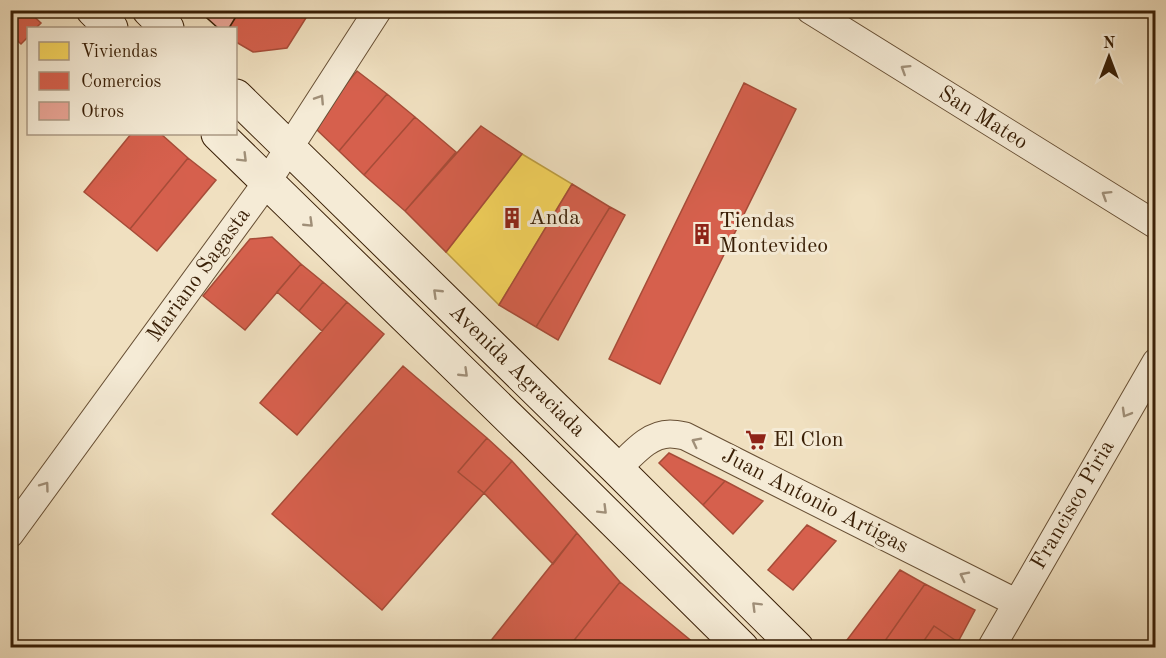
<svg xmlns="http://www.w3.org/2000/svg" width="1166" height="658" font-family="'Old Standard TT',serif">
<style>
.homes{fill:#f6d55c;stroke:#bd9e42;stroke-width:1.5}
.shops{fill:#d6604d;stroke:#a74c38;stroke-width:1.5}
.building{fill:#e9a495;stroke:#391f06;stroke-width:1.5}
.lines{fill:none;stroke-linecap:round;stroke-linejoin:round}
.minor-casing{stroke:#674f34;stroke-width:29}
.secondary-casing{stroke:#391f06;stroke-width:35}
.minor{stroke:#f5ebd6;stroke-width:27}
.secondary{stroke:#f5ebd6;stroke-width:33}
.oneway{stroke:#a08f78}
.labels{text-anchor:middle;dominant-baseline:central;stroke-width:6;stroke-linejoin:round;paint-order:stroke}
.street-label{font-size:22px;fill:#391f06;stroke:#f5ebd6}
.poi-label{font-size:22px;fill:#391f06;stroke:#f5ebd6;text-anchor:start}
</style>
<rect width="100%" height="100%" fill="#f0e0c0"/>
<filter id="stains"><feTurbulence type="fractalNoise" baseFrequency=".00333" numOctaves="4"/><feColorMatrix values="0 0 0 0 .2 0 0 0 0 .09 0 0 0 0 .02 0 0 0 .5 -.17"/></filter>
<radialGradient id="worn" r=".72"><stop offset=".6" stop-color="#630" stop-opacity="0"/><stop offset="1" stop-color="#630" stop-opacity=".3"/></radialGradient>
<path class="homes" d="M522 154 572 184 499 305 446 252Z"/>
<path class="shops" d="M10 10H27L41 23 36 28H28V37L21 44 10 34Z
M240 10H311L287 48 253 52 236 42V28H229Z
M357 71 387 94 339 151 317 130 318 117Z
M744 83 796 109 660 384 609 359Z
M387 94 415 117 364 175 339 151Z
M415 117 456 152 405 211 364 175Z
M481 126 522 154 446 252 405 211Z
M131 134H161L188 158 130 229 84 192Z
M188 158 216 180 157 251 130 229Z
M572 184 610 207 536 327 499 305Z
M610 207 625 215 558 340 536 327Z
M272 237 301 264 245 330 203 296 250 239Z
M301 264 323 282 299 311 277 292Z
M323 282 347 302 322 331 299 311Z
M347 302 384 334 297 435 260 403Z
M403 366 487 438 458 472 484 493 382 610 272 514Z
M487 438 512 461 484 493 458 472Z
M669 453 725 481 703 505 659 463Z
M512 461 577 533 553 564 484 493Z
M725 481 763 501 733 534 703 505Z
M807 525 836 541 793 590 768 570Z
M577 533 620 582 568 648H485Z
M900 570 925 584 880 648H848L844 644Z
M620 582 700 648H568Z
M925 584 975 610 958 642 934 626 919 648H880Z
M934 626 958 642 962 646 961 648H919Z"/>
<path class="building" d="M198 10H240L229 28H218Z"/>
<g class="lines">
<defs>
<path id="minor" d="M810 10 1156 225
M617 469C632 455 648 434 670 434 675 434 680 435 685 436L1017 603
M10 534 267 182 378 10
M991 648 1156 362"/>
<path id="secondary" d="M93 10 111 28
M149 10 167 28
M236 96 617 469 797 648
M218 134 536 444 742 648"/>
</defs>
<use href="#minor" class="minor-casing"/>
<use href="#secondary" class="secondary-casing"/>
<use href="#minor" class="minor"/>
<use href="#secondary" class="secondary"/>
</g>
<defs><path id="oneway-chevron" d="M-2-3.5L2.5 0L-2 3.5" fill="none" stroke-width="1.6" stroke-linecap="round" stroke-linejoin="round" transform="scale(1.5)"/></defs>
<g class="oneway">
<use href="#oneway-chevron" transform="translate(905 69) rotate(-148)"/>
<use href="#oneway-chevron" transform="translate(320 99) rotate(-57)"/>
<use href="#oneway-chevron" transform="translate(243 158) rotate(45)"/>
<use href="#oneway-chevron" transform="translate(1106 195) rotate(-148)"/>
<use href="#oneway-chevron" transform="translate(309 223) rotate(44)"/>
<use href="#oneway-chevron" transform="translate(437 293) rotate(-136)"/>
<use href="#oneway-chevron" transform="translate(464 373) rotate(44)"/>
<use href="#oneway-chevron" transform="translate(1126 413) rotate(120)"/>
<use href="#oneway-chevron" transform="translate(696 442) rotate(-153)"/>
<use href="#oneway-chevron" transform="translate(45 486) rotate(-54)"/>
<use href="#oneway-chevron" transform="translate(603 510) rotate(45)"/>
<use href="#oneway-chevron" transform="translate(964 576) rotate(-153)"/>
<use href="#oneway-chevron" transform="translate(756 606) rotate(-135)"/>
</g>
<defs>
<symbol id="building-bare" viewBox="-9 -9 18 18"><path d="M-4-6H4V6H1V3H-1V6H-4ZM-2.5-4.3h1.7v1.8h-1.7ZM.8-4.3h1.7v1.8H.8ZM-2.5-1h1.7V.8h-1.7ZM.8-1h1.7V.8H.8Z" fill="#8f2418" stroke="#f5ebd6" stroke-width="2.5" paint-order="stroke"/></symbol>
<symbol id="supermarket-bare" viewBox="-9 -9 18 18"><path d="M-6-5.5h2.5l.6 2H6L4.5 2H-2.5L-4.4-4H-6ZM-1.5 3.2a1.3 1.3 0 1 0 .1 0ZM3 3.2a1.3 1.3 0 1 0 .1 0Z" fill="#8f2418" stroke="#f5ebd6" stroke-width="2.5" paint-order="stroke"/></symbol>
</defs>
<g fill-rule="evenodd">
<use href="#building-bare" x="497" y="203" width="30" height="30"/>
<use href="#building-bare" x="687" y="219" width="30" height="30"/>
<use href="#supermarket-bare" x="741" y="425" width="30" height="30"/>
</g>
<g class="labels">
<g class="street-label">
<text transform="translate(983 118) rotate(32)">San Mateo</text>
<text transform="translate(199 275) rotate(-54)">Mariano Sagasta</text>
<text transform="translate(517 371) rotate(44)">Avenida Agraciada</text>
<text transform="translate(815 501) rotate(27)">Juan Antonio Artigas</text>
<text transform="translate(1073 505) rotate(-60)">Francisco Piria</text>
</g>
<g class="poi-label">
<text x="529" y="218">Anda</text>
<text x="719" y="221">Tiendas<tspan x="719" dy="25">Montevideo</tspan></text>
<text x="773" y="440">El Clon</text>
</g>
</g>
<rect width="1166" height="658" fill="none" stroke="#f0e0c0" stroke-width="36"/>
<rect x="12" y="12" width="1142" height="634" fill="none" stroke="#391f06" stroke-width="3"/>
<rect x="18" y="18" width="1130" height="622" fill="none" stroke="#391f06" stroke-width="1.5"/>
<rect x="27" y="27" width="210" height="108" fill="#f5ebd6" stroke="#aa9983" stroke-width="1.5"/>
<rect x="39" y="42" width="30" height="18" fill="#f6d55c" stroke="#aa9983" stroke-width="1.5"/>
<text x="81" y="57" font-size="18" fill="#391f06">Viviendas</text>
<rect x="39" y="72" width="30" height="18" fill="#d6604d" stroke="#aa9983" stroke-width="1.5"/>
<text x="81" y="87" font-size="18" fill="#391f06">Comercios</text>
<rect x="39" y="102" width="30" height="18" fill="#e9a495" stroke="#aa9983" stroke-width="1.5"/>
<text x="81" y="117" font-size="18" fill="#391f06">Otros</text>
<g transform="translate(1109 57)" stroke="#f5ebd6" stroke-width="4.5" paint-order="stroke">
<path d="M0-4.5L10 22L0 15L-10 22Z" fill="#391f06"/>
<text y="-9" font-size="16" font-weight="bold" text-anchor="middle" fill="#391f06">N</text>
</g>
<rect width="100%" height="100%" filter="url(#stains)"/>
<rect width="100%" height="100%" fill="url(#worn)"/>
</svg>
